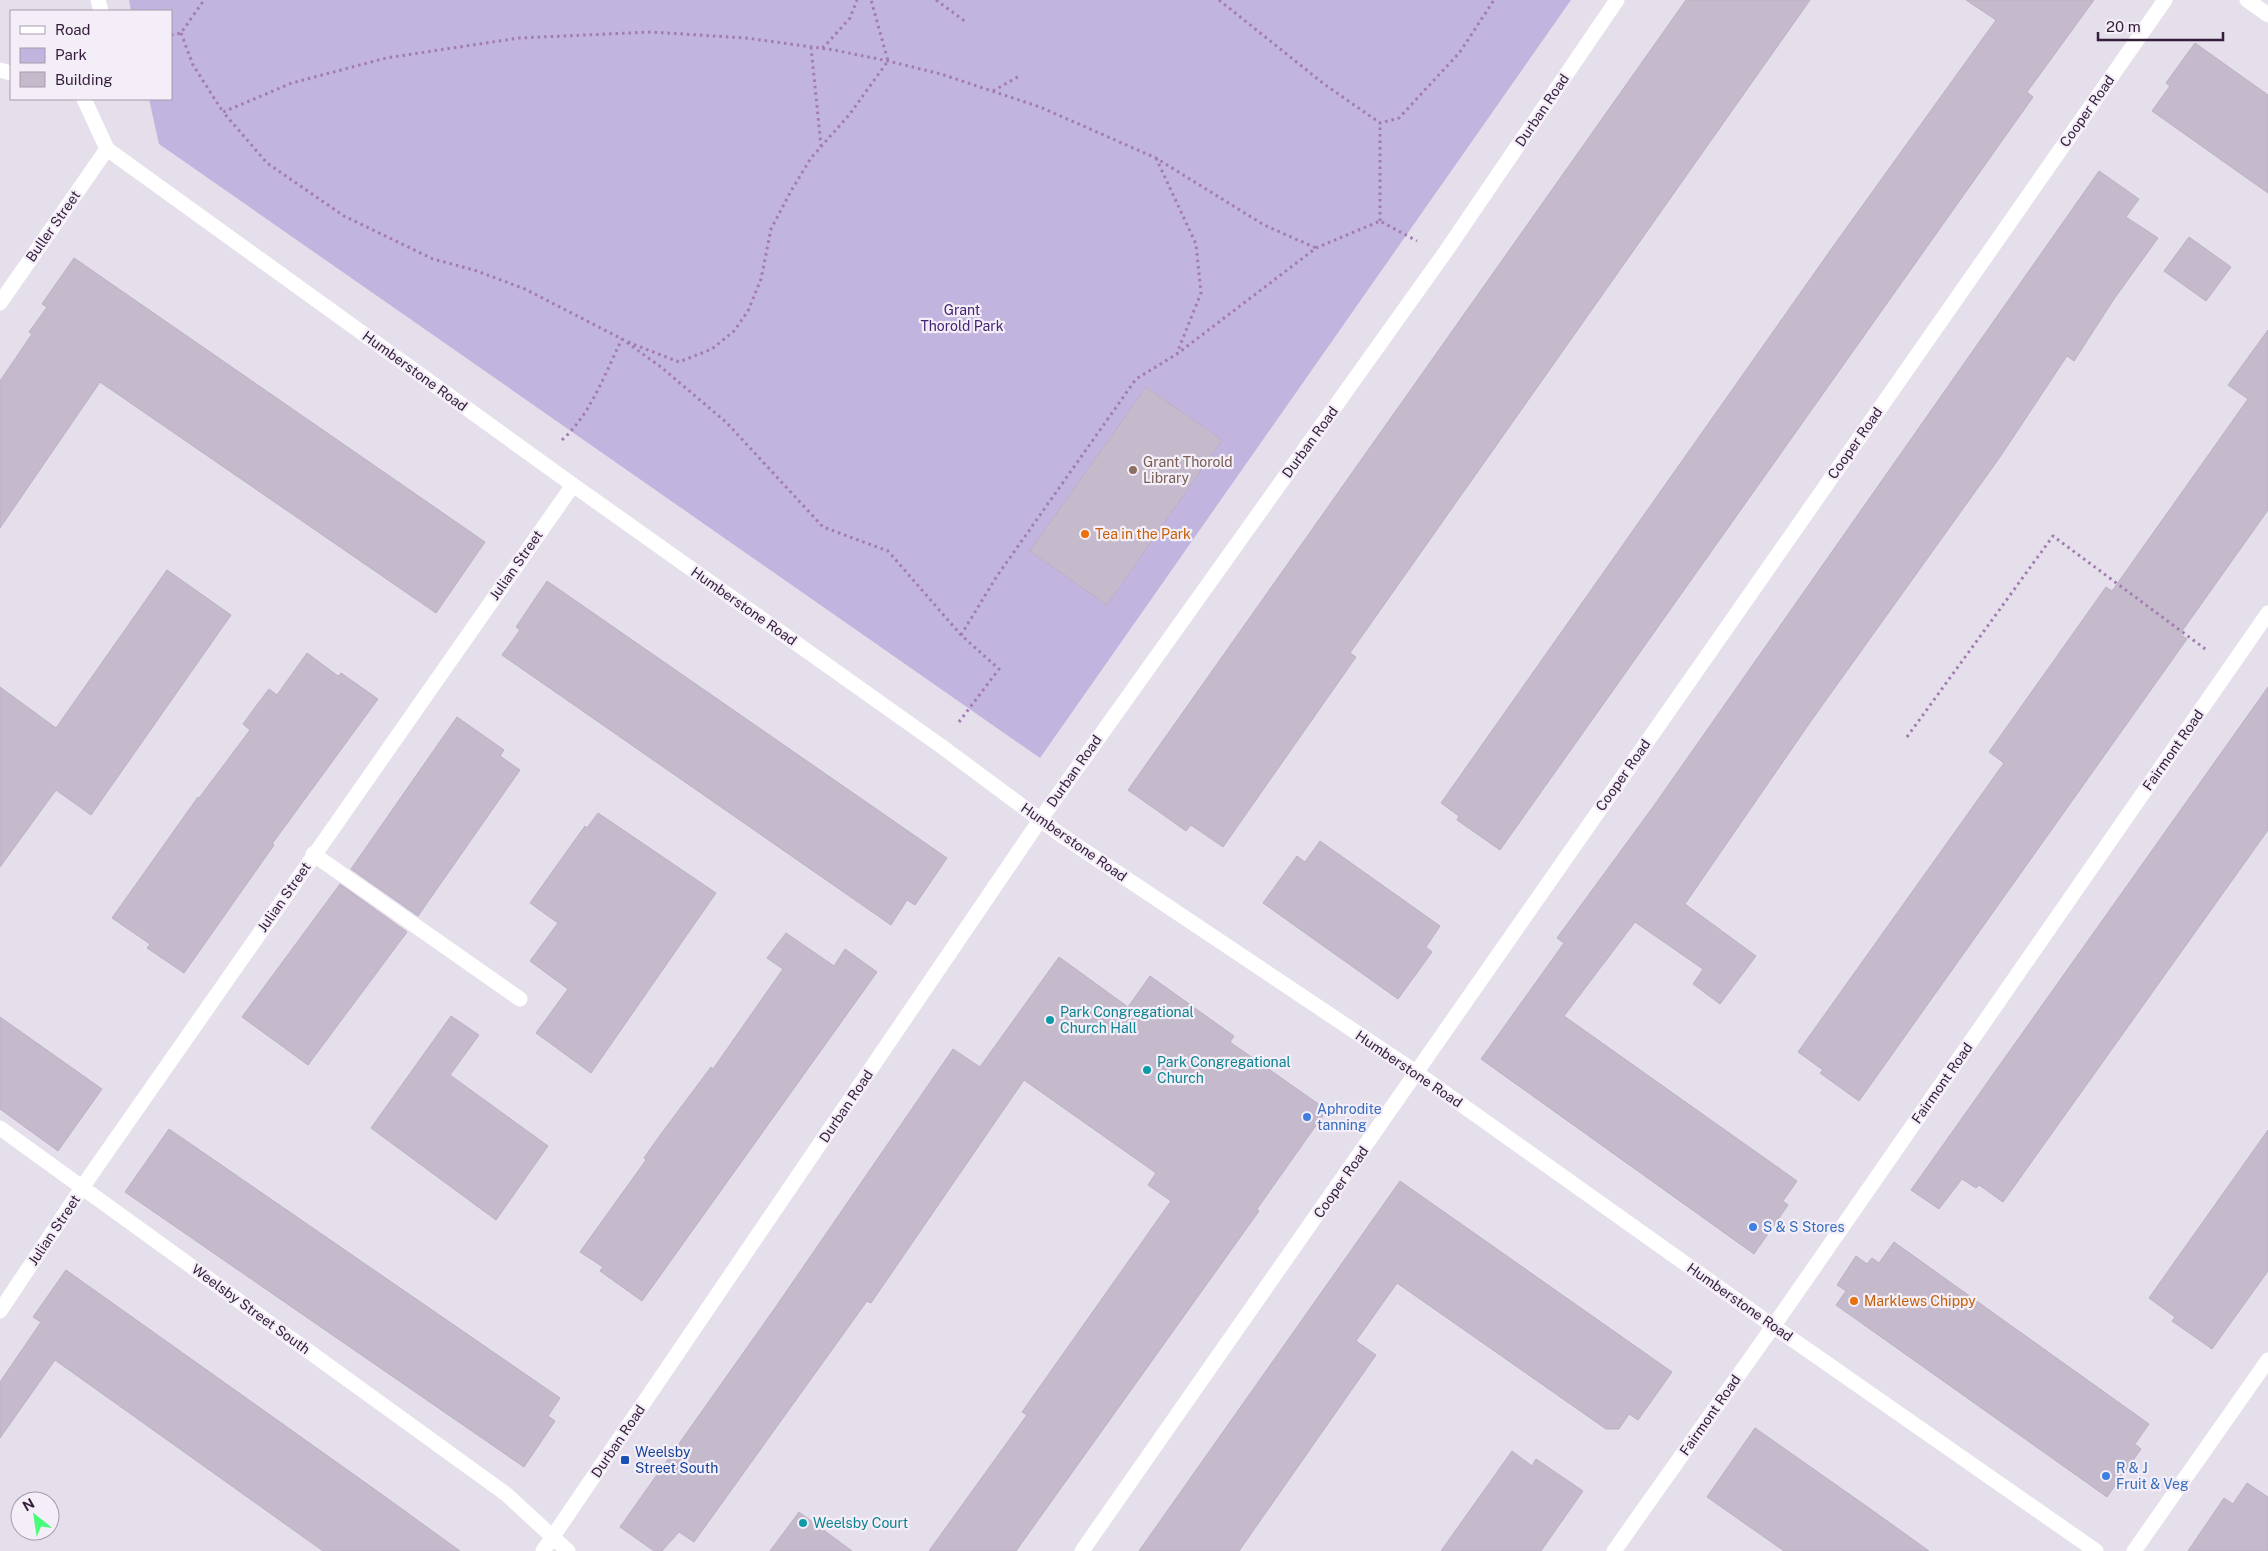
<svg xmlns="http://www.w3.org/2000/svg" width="2268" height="1551" font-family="'Public Sans',sans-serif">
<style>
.green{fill:#c1b4de}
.building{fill:#c4bacc;stroke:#bcb0c5}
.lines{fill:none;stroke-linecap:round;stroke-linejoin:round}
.path{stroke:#a27bb1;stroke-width:3;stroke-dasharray:2.5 4;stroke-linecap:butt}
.minor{stroke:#fff;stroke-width:15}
.education-dot{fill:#8d6e63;stroke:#f3eef7;stroke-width:2}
.food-dot{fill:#e8710a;stroke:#f3eef7;stroke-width:2}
.culture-dot{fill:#0f9aa8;stroke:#f3eef7;stroke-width:2}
.shop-dot{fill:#3f7fe0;stroke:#f3eef7;stroke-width:2}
.transit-dot{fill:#1a4fb4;stroke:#f3eef7;stroke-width:2}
.labels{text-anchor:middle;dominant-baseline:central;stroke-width:4.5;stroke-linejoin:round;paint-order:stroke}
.street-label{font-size:14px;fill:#341e3b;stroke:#f3eef7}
.park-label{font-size:14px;fill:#462575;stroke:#f3eef7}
.education-label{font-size:14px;fill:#785e54;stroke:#f3eef7;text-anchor:start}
.food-label{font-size:14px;fill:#c56008;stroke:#f3eef7;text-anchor:start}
.culture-label{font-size:14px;fill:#0d838f;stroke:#f3eef7;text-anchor:start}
.shop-label{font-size:14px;fill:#366cbe;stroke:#f3eef7;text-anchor:start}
.transit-label{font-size:14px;fill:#164399;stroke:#f3eef7;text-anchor:start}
</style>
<rect width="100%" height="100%" fill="#e5deeb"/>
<path class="green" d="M129 0H1571L1040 758 159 144 149 99H171V11H131Z"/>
<path class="building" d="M1686 0H1810L1350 653 1356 657 1223 847 1191 825 1186 831 1128 790Z
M1966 0H2094L2027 92 2033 97 1500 850 1457 820 1459 816 1441 803 1837 241 1996 20Z
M2195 43 2268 95V193L2152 111 2170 86 2166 83Z
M2099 171 2139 199 2126 217 2158 238 2114 299 2074 361 2067 356 2000 457 1811 721 1685 904 1756 956 1720 1004 1693 984 1703 969 1635 922 1564 1016 1797 1181 1783 1201 1788 1205 1754 1254 1481 1059 1564 943 1557 938 1653 807Z
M2189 237 2231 267 2206 301 2164 271Z
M74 258 485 542 436 613 100 382 0 528V381L32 334 29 332 47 307 42 304Z
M2268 330V510L2180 634 2187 639 1859 1101 1820 1073 1823 1070 1798 1052 2004 763 1989 752 2106 587 2112 591 2248 399 2228 385Z
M1146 387 1222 440 1107 605 1030 551Z
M167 570 231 615 91 815 56 790 0 867V687L56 728Z
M547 581 947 858 915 905 907 900 891 925 502 655 520 630 516 627Z
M307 653 338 676 341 673 378 699 272 844 274 845 184 973 147 948 150 944 112 918 198 797 199 798 250 730 243 724 256 706 269 689 277 695Z
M2268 687V830L2003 1202 1979 1185 1976 1188 1962 1179 1939 1209 1911 1190Z
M457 717 504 750 500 756 520 770 418 916 351 869Z
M598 813 716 893 591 1073 536 1033 568 989 530 961 558 923 530 903 585 826 587 828Z
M1320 841 1440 926 1426 947 1432 952 1398 999 1263 903 1297 856 1305 862Z
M340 884 407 932 308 1065 242 1017Z
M786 933 834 966 845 949 877 972 642 1301 600 1271 603 1267 580 1252 646 1160 644 1158 658 1138 711 1067 713 1069 783 969 767 958Z
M1059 957 1128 1007 1150 976 1234 1036 1230 1042 1327 1110 1257 1209 1259 1211 1016 1551H929L1027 1415 1022 1412 1171 1201 1148 1185 1156 1173 1024 1080 871 1303 867 1301 694 1542 679 1532 662 1551H654L620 1527 775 1308 953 1049 980 1067Z
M451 1016 479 1035 450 1075 548 1146 496 1220 371 1128Z
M0 1017 102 1089 58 1151 0 1109Z
M169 1129 560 1398 548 1416 555 1421 524 1467 125 1192Z
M2268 1130V1271L2212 1349 2172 1321 2175 1317 2149 1298Z
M1400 1181 1672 1372 1638 1420 1629 1414 1619 1429H1606L1397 1283 1356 1341 1376 1355 1239 1551H1139Z
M1894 1242 2149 1424 2135 1444 2141 1449 2107 1497 1836 1305 1846 1291 1837 1285 1856 1256 1867 1264 1872 1258 1879 1263Z
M66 1270 384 1496 460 1551H323L55 1360 0 1438V1382L41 1322 33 1317Z
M1755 1428 1869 1508 1929 1551H1784L1707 1497Z
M1512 1451 1532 1466 1536 1459 1583 1491 1541 1551H1441Z
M2247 1483 2268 1497V1551H2188L2224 1498 2233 1504Z
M799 1512 852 1551H770Z"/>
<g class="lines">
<path class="path" d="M936 0 966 22
M1219 0 1324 84 1380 123 1399 118 1460 52 1494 0
M181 33 193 65 223 112
M171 35 181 33 204 0
M811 47 821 146
M822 47H824L850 18 857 0
M993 91 1021 75
M1156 158 1196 244 1201 293 1177 353
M1380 221V123
M628 342 679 362 712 349 734 331 748 311 761 279 771 229 791 191 811 158 849 115 888 61 871 0
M562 440C591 414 605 373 622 339
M961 635 997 576 1136 379 1177 354 1316 248 1380 221 1417 241
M959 722 999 669 961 635 888 551 823 527 727 423 661 367 622 339 525 289 474 270 433 259 344 216 267 163 223 112 292 83 386 58 519 38 651 32 746 38 834 50 888 61 941 74 1040 107 1156 158 1264 225 1316 248
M1907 737 2053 536 2208 651"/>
<path class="minor" d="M98 0 101 11
M2247 0 2268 15
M0 70 11 73
M84 99 107 149 573 485 941 746 1061 835 1417 1073 1773 1326 2096 1551
M0 303 107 149
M313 854 520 999
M0 1128 506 1494 568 1551
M0 1311 90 1176 573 485
M543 1551 1040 820 1444 254 1617 0
M1082 1551 2165 0
M1614 1551 1784 1311 2268 613
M2134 1551 2268 1360"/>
</g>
<circle class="education-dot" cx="1133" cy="470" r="5"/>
<g class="food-dot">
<circle cx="1085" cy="534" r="5"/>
<circle cx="1854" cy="1301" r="5"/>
</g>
<g class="culture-dot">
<circle cx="1050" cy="1020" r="5"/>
<circle cx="1147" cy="1070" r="5"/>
<circle cx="803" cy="1523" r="5"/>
</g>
<g class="shop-dot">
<circle cx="1307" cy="1117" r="5"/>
<circle cx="1753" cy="1227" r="5"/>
<circle cx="2106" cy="1476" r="5"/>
</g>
<rect class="transit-dot" x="620" y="1455" width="10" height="10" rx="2.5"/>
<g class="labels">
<g class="street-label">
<text transform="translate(1542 110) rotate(-56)">Durban Road</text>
<text transform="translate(2087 111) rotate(-55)">Cooper Road</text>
<text transform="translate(53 226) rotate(-55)">Buller Street</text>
<text transform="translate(415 371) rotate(36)">Humberstone Road</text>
<text transform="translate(1310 442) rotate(-54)">Durban Road</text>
<text transform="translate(1855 443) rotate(-55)">Cooper Road</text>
<text transform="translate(516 565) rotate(-55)">Julian Street</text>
<text transform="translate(744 606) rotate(35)">Humberstone Road</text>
<text transform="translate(2173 750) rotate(-55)">Fairmont Road</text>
<text transform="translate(1074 771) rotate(-55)">Durban Road</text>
<text transform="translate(1623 775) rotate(-55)">Cooper Road</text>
<text transform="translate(1074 842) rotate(35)">Humberstone Road</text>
<text transform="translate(284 897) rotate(-55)">Julian Street</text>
<text transform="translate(1409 1069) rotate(34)">Humberstone Road</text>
<text transform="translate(1942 1083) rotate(-55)">Fairmont Road</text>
<text transform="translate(846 1106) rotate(-56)">Durban Road</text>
<text transform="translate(1341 1182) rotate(-55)">Cooper Road</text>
<text transform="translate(54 1230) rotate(-56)">Julian Street</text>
<text transform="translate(1740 1302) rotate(35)">Humberstone Road</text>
<text transform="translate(251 1309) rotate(36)">Weelsby Street South</text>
<text transform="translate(1710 1415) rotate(-55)">Fairmont Road</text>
<text transform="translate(618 1441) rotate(-56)">Durban Road</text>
</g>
<g class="park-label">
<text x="962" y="310">Grant<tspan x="962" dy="16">Thorold Park</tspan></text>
</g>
<g class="education-label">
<text x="1143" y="462">Grant Thorold<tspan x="1143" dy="16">Library</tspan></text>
</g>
<g class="food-label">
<text x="1095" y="534">Tea in the Park</text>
<text x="1864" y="1301">Marklews Chippy</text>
</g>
<g class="culture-label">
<text x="1060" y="1012">Park Congregational<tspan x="1060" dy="16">Church Hall</tspan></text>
<text x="1157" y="1062">Park Congregational<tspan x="1157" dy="16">Church</tspan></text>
<text x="813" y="1523">Weelsby Court</text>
</g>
<g class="shop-label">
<text x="1317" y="1109">Aphrodite<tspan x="1317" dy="16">tanning</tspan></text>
<text x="1763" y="1227">S &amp; S Stores</text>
<text x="2116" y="1468">R &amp; J<tspan x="2116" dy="16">Fruit &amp; Veg</tspan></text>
</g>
<g class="transit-label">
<text x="635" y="1452">Weelsby<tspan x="635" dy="16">Street South</tspan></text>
</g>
</g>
<rect x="10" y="10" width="162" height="90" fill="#f3eef7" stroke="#a79bac"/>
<rect x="20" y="26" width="25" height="8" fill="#ffffff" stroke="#a79bac"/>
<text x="55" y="35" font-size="15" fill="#341e3b">Road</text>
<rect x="20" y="48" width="25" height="15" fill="#c1b4de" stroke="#a79bac"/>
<text x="55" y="60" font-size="15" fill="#341e3b">Park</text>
<rect x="20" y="72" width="25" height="15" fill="#c4bacc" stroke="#a79bac"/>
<text x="55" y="85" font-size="15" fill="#341e3b">Building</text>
<g transform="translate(35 1516) rotate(330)"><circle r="24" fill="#f3eef7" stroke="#a79bac"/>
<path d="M0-4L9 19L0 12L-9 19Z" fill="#49fd7a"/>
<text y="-8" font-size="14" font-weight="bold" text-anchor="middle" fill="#341e3b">N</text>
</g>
<path d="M2098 32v8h125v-8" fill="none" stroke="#341e3b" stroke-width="2.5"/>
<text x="2106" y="32" font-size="15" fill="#341e3b" stroke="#f3eef7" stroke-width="4" paint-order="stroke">20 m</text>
</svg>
